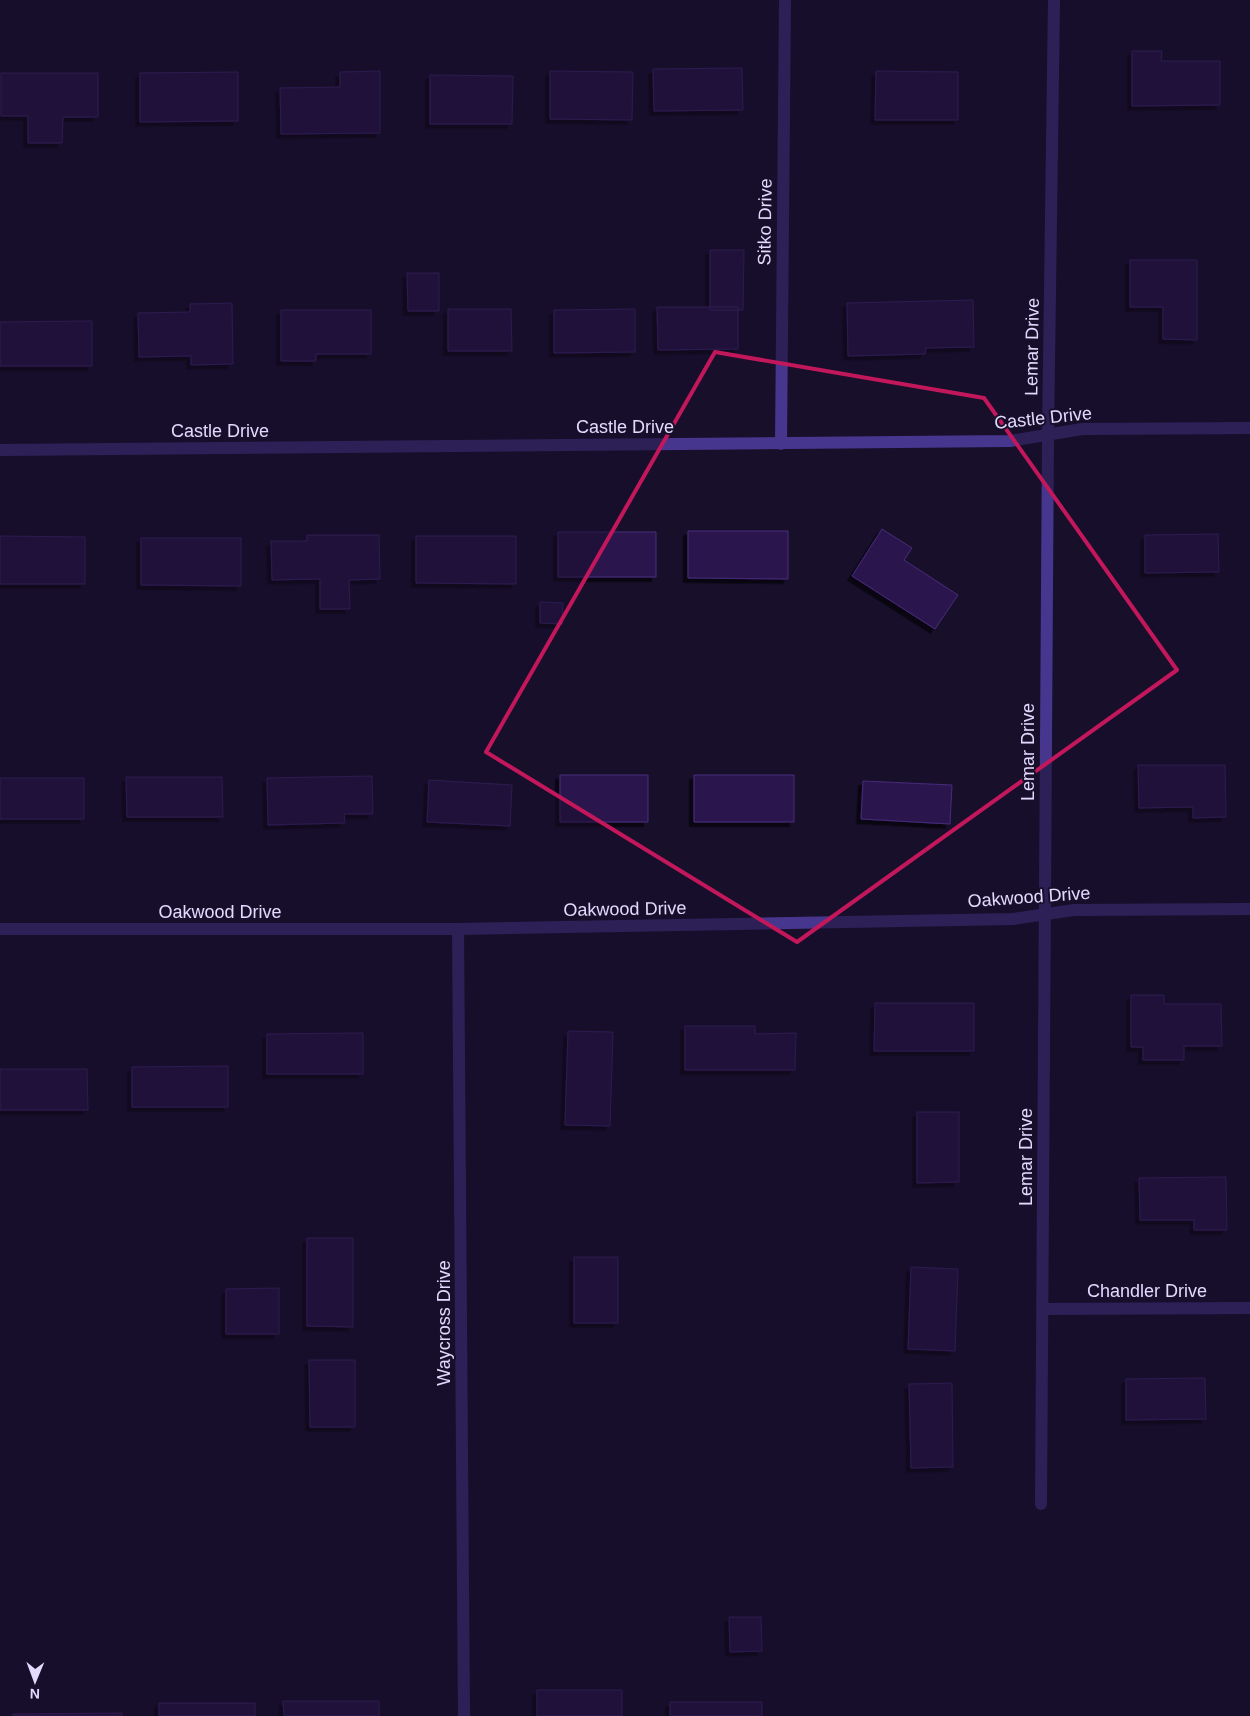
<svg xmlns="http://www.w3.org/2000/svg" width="1250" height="1716" font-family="Arial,sans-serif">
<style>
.building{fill:#2c194e;stroke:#462a7b;filter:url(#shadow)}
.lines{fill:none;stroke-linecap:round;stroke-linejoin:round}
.minor{stroke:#47368d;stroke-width:12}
.marked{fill:none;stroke:#c2185b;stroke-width:4;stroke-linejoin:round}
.labels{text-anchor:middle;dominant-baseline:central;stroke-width:4;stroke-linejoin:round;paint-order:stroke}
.street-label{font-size:18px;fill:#e3d9ff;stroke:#180f2b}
</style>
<defs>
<filter id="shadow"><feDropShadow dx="-4.5" dy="4.5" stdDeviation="0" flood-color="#0009"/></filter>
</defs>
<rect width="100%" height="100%" fill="#180f2b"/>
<path class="building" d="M1132 51H1162L1161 61H1220V105L1132 106Z
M742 68 743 110 654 111 653 69Z
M380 71V133L281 134 280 88 340 87V72Z
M550 71 633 72 632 120 550 119Z
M876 71 958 72V120H875Z
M238 72V121L140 122V73Z
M1 73H98V117H63L62 143H28V116H1Z
M430 75 513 76 512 124H430Z
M710 250H744L743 310H710Z
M1130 260H1197V340L1163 339V307H1130Z
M407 273H439V311H408Z
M973 300 974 347 926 348 925 354 848 356 847 303Z
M232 303 233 364 191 365V356L139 357 138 313 190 312V304Z
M657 307H738V349L658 350Z
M448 309H511L512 351H448Z
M635 309V352L554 353V310Z
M281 310H371V354H316V361H281Z
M92 321V366H0V322Z
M882 529 912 548 904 560 958 595 935 629 852 576Z
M688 531H788V579L688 578Z
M558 532H656V577H558Z
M1218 534 1219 572 1145 573V535Z
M307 535H379L380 579 349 580 350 609H320V579L272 580 271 541H307Z
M0 536 85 537V584H0Z
M416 536H516V584L416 583Z
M141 538H241V586L141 585Z
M540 602 563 603 562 624 540 623Z
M1138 765H1225L1226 817 1193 818V807L1139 808Z
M560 775H648V822H560Z
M694 775H794V822H694Z
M372 776 373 814H344L345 823 268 825 267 778Z
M126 777H222L223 817H127Z
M0 778H84V819H0Z
M429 780 512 785 510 826 427 822Z
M863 781 952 785 950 824 861 819Z
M1131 995H1164V1004H1221L1222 1046H1184V1060H1143V1047H1131Z
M875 1003H974V1051H874Z
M685 1026H755V1034L796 1033 795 1070H685Z
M568 1031 613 1032 610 1126 565 1125Z
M363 1033V1074H267V1034Z
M228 1066V1107H132V1067Z
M0 1069H87L88 1110H0Z
M917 1112H959V1182L917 1183Z
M1226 1177 1227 1230H1194V1220H1140L1139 1178Z
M307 1238H353V1327L307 1326Z
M574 1257H618V1323H574Z
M911 1267 958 1269 955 1351 908 1349Z
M279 1288V1334H226V1289Z
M309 1360H355V1427H310Z
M1205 1378 1206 1419 1126 1420V1379Z
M952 1383 953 1467 911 1468 909 1384Z
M729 1617H761L762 1651 730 1652Z
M537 1690H622V1716H537Z
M283 1701H379V1716H284Z
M670 1702H762V1716H670Z
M159 1703H255V1716H159Z
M122 1713V1716H13V1714Z"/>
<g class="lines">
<path class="minor" d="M781 444 785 0
M0 450 1010 441 1082 429 1250 428
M0 929H458L1013 919 1074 910 1250 909
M458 929 464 1716
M1043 1309 1250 1308
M1041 1504 1048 435 1054 0"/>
</g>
<path d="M0 0H1250V1716H0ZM715 352 984 398 1177 670 797 942 486 752Z" fill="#180f2b" fill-opacity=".55" fill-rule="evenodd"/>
<path class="marked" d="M715 352 984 398 1177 670 797 942 486 752Z"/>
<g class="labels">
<g class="street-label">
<text transform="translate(765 222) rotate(-89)">Sitko Drive</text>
<text transform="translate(1032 347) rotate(-89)">Lemar Drive</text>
<text transform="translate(1043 418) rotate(-6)">Castle Drive</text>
<text x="625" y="427">Castle Drive</text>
<text x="220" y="431">Castle Drive</text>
<text transform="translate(1028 752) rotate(-90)">Lemar Drive</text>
<text transform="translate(1029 897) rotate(-4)">Oakwood Drive</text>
<text transform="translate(625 909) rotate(-1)">Oakwood Drive</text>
<text x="220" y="912">Oakwood Drive</text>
<text transform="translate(1026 1157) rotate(-90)">Lemar Drive</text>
<text x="1147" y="1291">Chandler Drive</text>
<text transform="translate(444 1323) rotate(-90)">Waycross Drive</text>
</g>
</g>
<g transform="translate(35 1681) rotate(181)" stroke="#180f2b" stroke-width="4" paint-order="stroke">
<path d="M0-4L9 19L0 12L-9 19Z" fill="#e3d9ff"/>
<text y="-8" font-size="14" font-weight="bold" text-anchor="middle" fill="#e3d9ff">N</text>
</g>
</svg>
